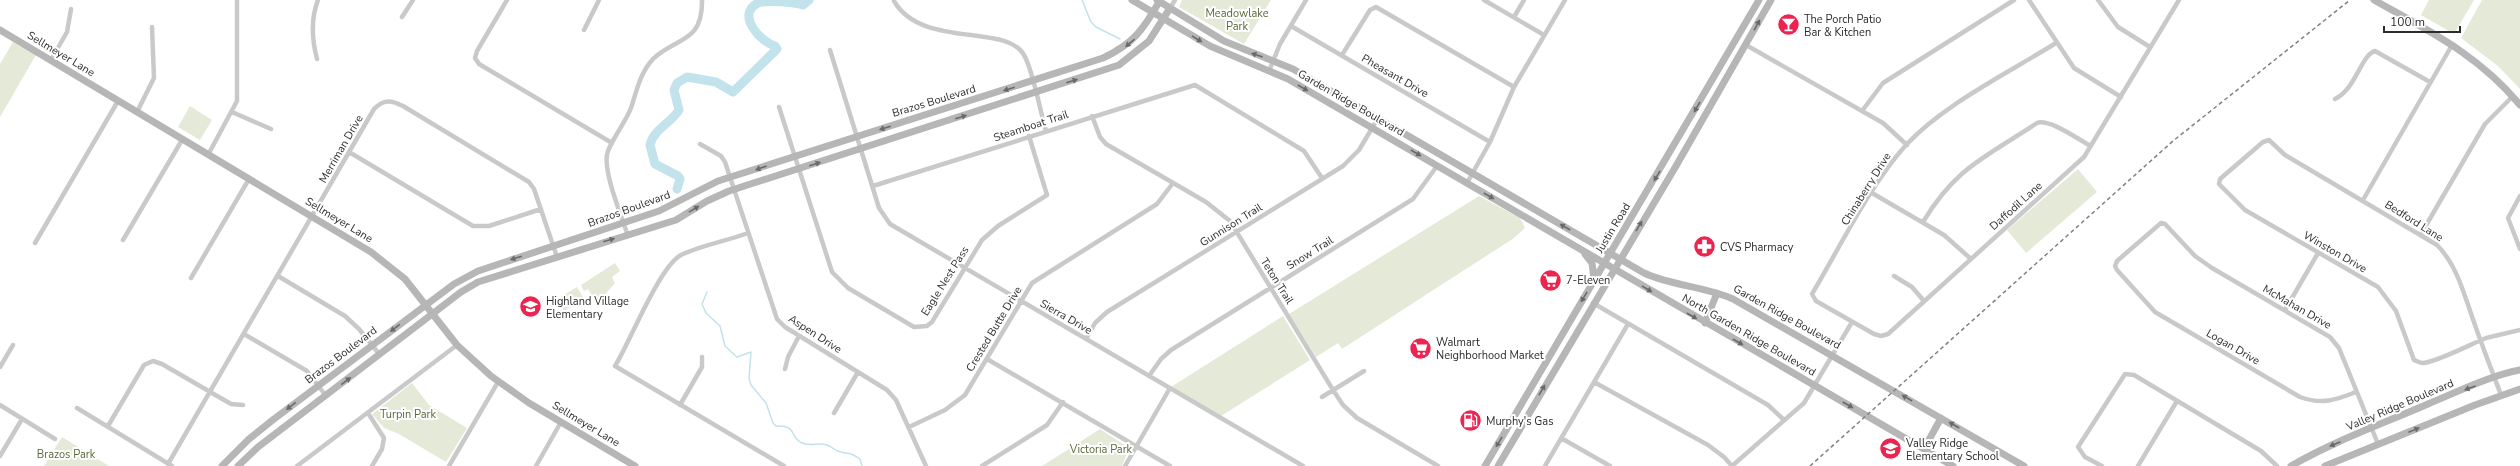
<svg xmlns="http://www.w3.org/2000/svg" width="2520" height="466" font-family="'Nunito Sans',sans-serif">
<style>
.green{fill:#e5ead8}
.lines{fill:none;stroke-linecap:round;stroke-linejoin:round}
.stream{stroke:#c2e2ec;stroke-width:1.5}
.river{stroke:#c2e2ec;stroke-width:9}
.street{stroke:#c9c9c9;stroke-width:4.5}
.secondary{stroke:#b6b6b6;stroke-width:7}
.rail{stroke:#818181;stroke-width:1.5;stroke-dasharray:4 3;stroke-linecap:butt}
.oneway{fill:#6a6a6a}
.labels{text-anchor:middle;dominant-baseline:central;stroke-width:4;stroke-linejoin:round;paint-order:stroke}
.park-label{font-size:11px;fill:#566838;stroke:#fff}
.poi-label{font-size:11px;fill:#2c2c2c;stroke:#fff;text-anchor:start}
.street-label{font-size:11px;fill:#2c2c2c;stroke:#fff}
</style>
<rect width="100%" height="100%" fill="#fff"/>
<path class="green" d="M1182 0H1271L1244 44 1179 7Z
M2429 0H2474L2454 34 2421 15Z
M2482 0H2520V89L2498 66 2461 38Z
M13 42 36 55 0 117V64Z
M190 106 212 120 200 140 178 127Z
M2078 169 2097 192 2026 253 2007 230Z
M1479 196 1520 218 1525 228 1514 238 1342 349 1338 343 1316 357 1289 314Z
M615 263 620 271 612 277 615 283 597 304 588 289 584 291 581 285Z
M577 287 584 299 564 311 557 299Z
M1283 316 1310 360 1221 416 1171 387Z
M412 383 429 405 467 428 446 462 399 434 384 428 372 414Z
M1100 429 1129 448 1122 466H1042Z
M62 437 109 466H44Z"/>
<g class="lines">
<path class="stream" d="M1082 0 1091 22 1096 27 1120 39
M707 292 702 304 706 313 720 326 725 346 737 357 751 352 749 378 751 385 766 403 773 423 776 426C798 425 789 437 802 443 810 447 819 442 827 445 831 446 834 450 838 451 847 455 848 450 860 459L862 466"/>
<path class="river" d="M677 189 680 179 678 176 655 164 650 145C653 130 671 123 679 110L674 90 677 83 687 77 716 82 733 92 777 49 775 46C761 42 735 15 758 3 765 0 795 2 803 5L809 0"/>
<path class="street" d="M507 0 477 51 475 58 479 64 612 143
M1484 0 1544 35
M2029 0 2074 68 2121 97
M2098 0 2118 27 2150 47
M894 1C922 49 1006 23 1024 55 1033 70 1040 111 1046 131
M1170 8 1175 0
M402 17 413 0
M1514 17 1524 0
M1291 26 1490 142
M584 30 599 0
M2056 43C2008 73 1944 104 1906 145 1870 185 1840 247 1812 294L1816 301 1874 334 1881 336 1888 334 2084 157 2179 0
M1746 45 1883 123 1907 145
M830 50 879 208 890 224 1303 466
M1342 55 1370 10 1376 7 1514 87
M317 59C312 40 311 18 318 0
M51 60 67 32 71 9
M1269 71 1280 44 1306 0
M2335 99C2356 89 2361 55 2375 51L2430 82
M779 107 832 272 848 288 914 327 927 326 932 322 982 240 998 226 1047 195 1029 136
M1862 111 1883 83 2014 0
M137 112 154 78 152 27
M232 112 271 129
M1092 116 1100 137 1106 144 1206 202 1230 221 1333 390 1343 405 1357 418 1438 466
M700 144 721 156 725 162 777 319 785 327 887 390 896 400 926 466
M349 152 473 226H489L541 209
M208 155 237 101V0
M1467 183 1490 142 1514 87 1565 0
M873 186 1195 85 1304 151 1322 178
M1872 193 1944 235 1971 259
M2520 196 2508 218 2520 249
M2363 200 2452 45
M1923 222C1956 167 1986 157 2037 123 2049 118 2079 140 2091 146
M748 233C727 241 701 245 681 255 659 267 630 342 615 366L784 466
M2421 234 2485 124 2513 96
M628 236C622 217 601 168 608 151 614 136 625 123 631 108 637 90 640 73 653 59 675 37 703 44 702 0
M123 240 182 140
M35 243 118 101
M278 276 345 316 359 329 380 355
M1894 276 1912 287 1924 301
M191 278 249 179
M1593 303 1768 405 1784 420
M2285 310 2318 253
M244 334 307 371 326 396
M1086 339 1095 323 1107 312 1343 166 1359 150 1378 118
M987 359 1170 466
M0 367 13 345
M785 369 788 357 799 336
M1149 376 1161 359 1171 350 1413 199 1437 166
M1594 382 1708 445 1724 457 1732 466
M2356 392C2336 400 2322 405 2300 397L2155 312 2117 270 2115 266 2117 261 2161 223 2165 224 2195 256 2212 268 2330 337 2339 348 2378 444
M2501 395C2492 371 2483 348 2475 325 2465 298 2458 266 2437 245L2285 155 2269 140 2263 142 2220 179 2219 184 2245 210 2378 287 2396 311 2414 360C2417 361 2420 363 2423 363 2437 362 2471 344 2486 338L2520 330
M1322 397 1364 371
M0 405 55 439
M680 405 702 367V357
M77 408 172 466
M368 413 384 438 382 449 372 466
M834 413 858 372
M108 426 144 365 153 361 162 364 231 404 243 405
M909 427 945 410 965 395 1032 283 1157 204 1173 183
M1561 438 1610 466
M0 456 22 419
M168 464 374 109C384 99 391 100 403 106L529 182 534 189 557 257
M297 466 457 345
M449 466 498 382
M536 466 561 422
M982 466 1047 425 1063 402
M1125 466 1170 388
M1545 466 1628 324
M1732 466 1804 403 1852 322
M2102 466 2085 457 2078 447 2125 374 2134 375 2261 451 2277 466
M2138 466 2177 401"/>
<path class="secondary" d="M1132 0 1210 46 1288 79 1953 466
M1157 0 1224 41 1293 69 1644 273C1672 286 1704 286 1733 299L2024 466
M2374 0C2429 31 2479 55 2520 105
M0 30 371 252 405 279 457 345 491 376 529 403 635 466
M1585 254 1592 263 1594 279
M1705 323 1717 293
M1924 449 1941 418
M222 466 249 439 274 419 454 284 478 271 659 211 718 181 1103 58C1133 44 1143 30 1159 2
M238 466 258 447 461 292 478 282 676 220 707 201 729 191 1119 65 1149 41 1170 8
M1485 466 1759 0
M1498 466 1676 166 1771 0
M2291 466C2334 441 2382 424 2428 404 2457 392 2489 376 2520 370
M2325 466 2475 405 2520 389"/>
<path class="rail" d="M1810 466 2173 141 2350 0"/>
</g>
<defs><path id="oneway-solid" d="M-6-.8H1V-3.2L6.5 0L1 3.2V.8H-6Z"/></defs>
<g class="oneway">
<use href="#oneway-solid" transform="translate(1757 25) rotate(-61)"/>
<use href="#oneway-solid" transform="translate(1197 39) rotate(31)"/>
<use href="#oneway-solid" transform="translate(1130 43) rotate(140)"/>
<use href="#oneway-solid" transform="translate(1257 55) rotate(-161)"/>
<use href="#oneway-solid" transform="translate(1072 81) rotate(-18)"/>
<use href="#oneway-solid" transform="translate(1303 88) rotate(30)"/>
<use href="#oneway-solid" transform="translate(1009 89) rotate(162)"/>
<use href="#oneway-solid" transform="translate(1697 107) rotate(120)"/>
<use href="#oneway-solid" transform="translate(961 117) rotate(-18)"/>
<use href="#oneway-solid" transform="translate(885 128) rotate(162)"/>
<use href="#oneway-solid" transform="translate(1416 153) rotate(30)"/>
<use href="#oneway-solid" transform="translate(815 164) rotate(-18)"/>
<use href="#oneway-solid" transform="translate(761 168) rotate(160)"/>
<use href="#oneway-solid" transform="translate(1657 176) rotate(121)"/>
<use href="#oneway-solid" transform="translate(1489 196) rotate(30)"/>
<use href="#oneway-solid" transform="translate(694 209) rotate(-31)"/>
<use href="#oneway-solid" transform="translate(1639 226) rotate(-59)"/>
<use href="#oneway-solid" transform="translate(1565 227) rotate(-150)"/>
<use href="#oneway-solid" transform="translate(609 240) rotate(-16)"/>
<use href="#oneway-solid" transform="translate(516 258) rotate(162)"/>
<use href="#oneway-solid" transform="translate(1647 289) rotate(31)"/>
<use href="#oneway-solid" transform="translate(1584 297) rotate(121)"/>
<use href="#oneway-solid" transform="translate(1692 316) rotate(30)"/>
<use href="#oneway-solid" transform="translate(395 328) rotate(143)"/>
<use href="#oneway-solid" transform="translate(1738 342) rotate(30)"/>
<use href="#oneway-solid" transform="translate(346 381) rotate(-37)"/>
<use href="#oneway-solid" transform="translate(2470 388) rotate(160)"/>
<use href="#oneway-solid" transform="translate(1542 390) rotate(-60)"/>
<use href="#oneway-solid" transform="translate(1907 398) rotate(-150)"/>
<use href="#oneway-solid" transform="translate(1848 405) rotate(30)"/>
<use href="#oneway-solid" transform="translate(291 406) rotate(143)"/>
<use href="#oneway-solid" transform="translate(1954 425) rotate(-150)"/>
<use href="#oneway-solid" transform="translate(2414 430) rotate(-22)"/>
<use href="#oneway-solid" transform="translate(1499 442) rotate(121)"/>
<use href="#oneway-solid" transform="translate(2335 444) rotate(157)"/>
</g>
<defs>
<symbol id="bar-disc" viewBox="-11 -11 22 22"><circle r="9.5" fill="#ec2450" stroke="#fff"/><path d="M-6-5H6L.8 .8V4.5H3.5V6h-7V4.5H-.8V.8Z" fill="#fff"/></symbol>
<symbol id="pharmacy-disc" viewBox="-11 -11 22 22"><circle r="9.5" fill="#ec2450" stroke="#fff"/><path d="M-2-6h4v4h4v4h-4v4h-4v-4h-4v-4h4Z" fill="#fff"/></symbol>
<symbol id="supermarket-disc" viewBox="-11 -11 22 22"><circle r="9.5" fill="#ec2450" stroke="#fff"/><path d="M-6-5.5h2.5l.6 2H6L4.5 2H-2.5L-4.4-4H-6ZM-1.5 3.2a1.3 1.3 0 1 0 .1 0ZM3 3.2a1.3 1.3 0 1 0 .1 0Z" fill="#fff"/></symbol>
<symbol id="school-disc" viewBox="-11 -11 22 22"><circle r="9.5" fill="#ec2450" stroke="#fff"/><path d="M0-5L7-2L0 1L-7-2ZM-4 1L0 2.5L4 1V4Q0 6-4 4Z" fill="#fff"/></symbol>
<symbol id="fuel-disc" viewBox="-11 -11 22 22"><circle r="9.5" fill="#ec2450" stroke="#fff"/><path d="M-5.5-6h7V0h2V4h1.3V-2.5L3-4.5l.8-.8L6-3V5H2.5V1h-1V6h-7ZM-4.2-4.7v3.2H.2V-4.7Z" fill="#fff"/></symbol>
</defs>
<g fill-rule="evenodd">
<use href="#bar-disc" x="1776" y="12" width="25" height="25"/>
<use href="#pharmacy-disc" x="1692" y="234" width="25" height="25"/>
<use href="#supermarket-disc" x="1538" y="268" width="25" height="25"/>
<use href="#school-disc" x="518" y="294" width="25" height="25"/>
<use href="#supermarket-disc" x="1408" y="336" width="25" height="25"/>
<use href="#fuel-disc" x="1458" y="408" width="25" height="25"/>
<use href="#school-disc" x="1878" y="436" width="25" height="25"/>
</g>
<g class="labels">
<g class="park-label">
<text x="1237" y="13">Meadowlake<tspan x="1237" dy="13">Park</tspan></text>
<text x="408" y="414">Turpin Park</text>
<text x="1101" y="449">Victoria Park</text>
<text x="66" y="454">Brazos Park</text>
</g>
<g class="poi-label">
<text x="1804" y="19">The Porch Patio<tspan x="1804" dy="13">Bar &amp; Kitchen</tspan></text>
<text x="1720" y="247">CVS Pharmacy</text>
<text x="1566" y="280">7-Eleven</text>
<text x="546" y="301">Highland Village<tspan x="546" dy="13">Elementary</tspan></text>
<text x="1436" y="342">Walmart<tspan x="1436" dy="13">Neighborhood Market</tspan></text>
<text x="1486" y="421">Murphy's Gas</text>
<text x="1906" y="443">Valley Ridge<tspan x="1906" dy="13">Elementary School</tspan></text>
</g>
<g class="street-label">
<text transform="translate(61 54) rotate(31)">Sellmeyer Lane</text>
<text transform="translate(1395 76) rotate(30)">Pheasant Drive</text>
<text transform="translate(934 101) rotate(-17)">Brazos Boulevard</text>
<text transform="translate(1351 103) rotate(30)">Garden Ridge Boulevard</text>
<text transform="translate(1031 126) rotate(-18)">Steamboat Trail</text>
<text transform="translate(341 149) rotate(-60)">Merriman Drive</text>
<text transform="translate(1866 189) rotate(-58)">Chinaberry Drive</text>
<text transform="translate(2016 206) rotate(-42)">Daffodil Lane</text>
<text transform="translate(629 209) rotate(-20)">Brazos Boulevard</text>
<text transform="translate(339 220) rotate(31)">Sellmeyer Lane</text>
<text transform="translate(2414 221) rotate(32)">Bedford Lane</text>
<text transform="translate(1231 225) rotate(-32)">Gunnison Trail</text>
<text transform="translate(1613 228) rotate(-59)">Justin Road</text>
<text transform="translate(2335 252) rotate(30)">Winston Drive</text>
<text transform="translate(1310 253) rotate(-32)">Snow Trail</text>
<text transform="translate(945 281) rotate(-58)">Eagle Nest Pass</text>
<text transform="translate(1277 281) rotate(58)">Teton Trail</text>
<text transform="translate(2297 307) rotate(30)">McMahan Drive</text>
<text transform="translate(1066 317) rotate(30)">Sierra Drive</text>
<text transform="translate(1787 317) rotate(29)">Garden Ridge Boulevard</text>
<text transform="translate(994 329) rotate(-59)">Crested Butte Drive</text>
<text transform="translate(815 334) rotate(33)">Aspen Drive</text>
<text transform="translate(1749 335) rotate(30)">North Garden Ridge Boulevard</text>
<text transform="translate(2233 347) rotate(30)">Logan Drive</text>
<text transform="translate(341 355) rotate(-37)">Brazos Boulevard</text>
<text transform="translate(2400 405) rotate(-23)">Valley Ridge Boulevard</text>
<text transform="translate(586 424) rotate(31)">Sellmeyer Lane</text>
</g>
</g>
<path d="M2384 26v6h76v-6" fill="none" stroke="#2c2c2c" stroke-width="2"/>
<text x="2390" y="26" font-size="12" fill="#2c2c2c" stroke="#ffffff" stroke-width="3" paint-order="stroke">100 m</text>
</svg>
